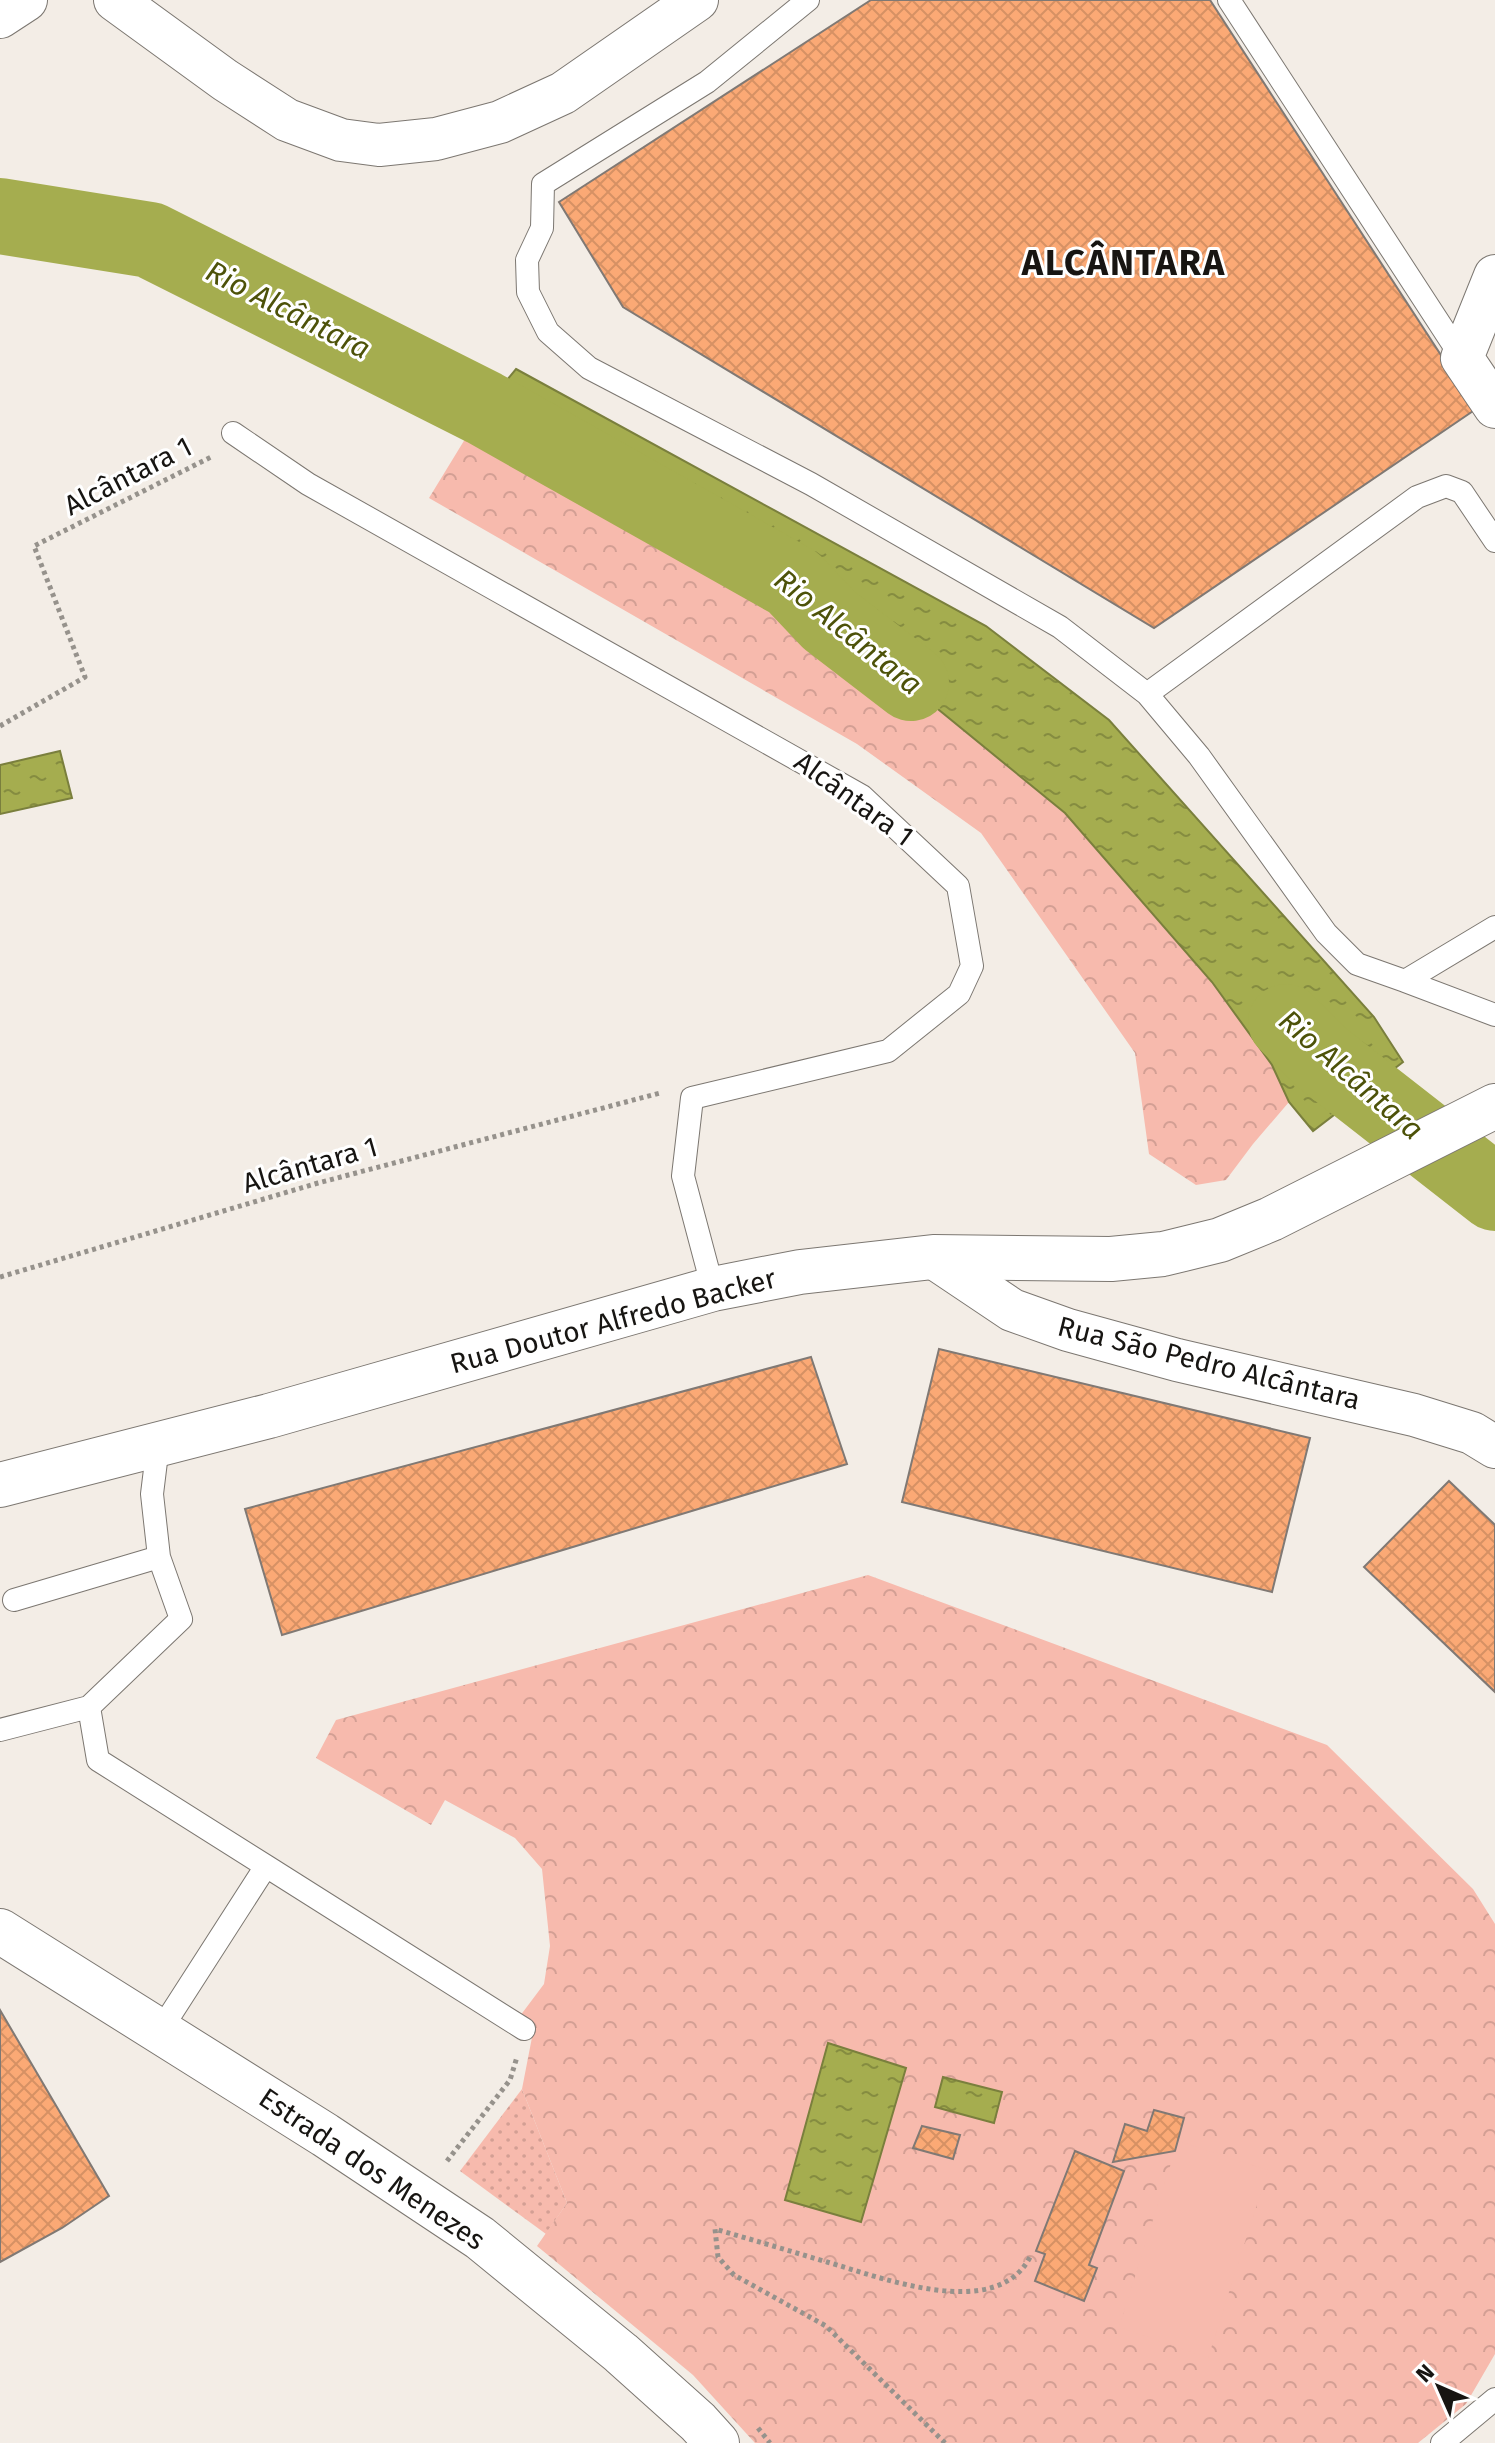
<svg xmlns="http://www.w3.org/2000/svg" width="1495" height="2443" font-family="'Fira Sans',sans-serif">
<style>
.green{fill:url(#green-dots)}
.forest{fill:url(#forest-crowns)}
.pitch{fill:#f7baad}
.water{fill:url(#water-ripples);stroke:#7a7f3d;stroke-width:2}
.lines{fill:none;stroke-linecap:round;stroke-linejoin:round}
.river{stroke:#a5ad4f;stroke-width:76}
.building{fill:url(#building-cross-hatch);stroke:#807974;stroke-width:2}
.lane-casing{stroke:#7c7771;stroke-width:24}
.street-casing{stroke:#7c7771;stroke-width:44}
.secondary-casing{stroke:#7c7771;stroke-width:46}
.primary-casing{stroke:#7c7771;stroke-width:46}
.path{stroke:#96928c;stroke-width:5;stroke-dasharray:4 4;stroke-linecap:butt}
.lane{stroke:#fff;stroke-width:22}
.street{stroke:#fff;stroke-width:42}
.secondary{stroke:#fff;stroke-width:44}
.primary{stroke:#fff;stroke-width:44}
.labels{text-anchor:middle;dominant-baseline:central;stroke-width:6;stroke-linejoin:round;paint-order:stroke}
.street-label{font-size:28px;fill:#171512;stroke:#fff}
.water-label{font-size:30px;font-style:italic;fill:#4d5209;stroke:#fff}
.district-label{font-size:36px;font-weight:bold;letter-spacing:2px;fill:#171512;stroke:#fff}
</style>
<defs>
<pattern id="green-dots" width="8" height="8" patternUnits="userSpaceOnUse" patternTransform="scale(2)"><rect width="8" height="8" fill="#f7baad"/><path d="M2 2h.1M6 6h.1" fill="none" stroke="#d39f94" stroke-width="1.8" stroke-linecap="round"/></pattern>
<pattern id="forest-crowns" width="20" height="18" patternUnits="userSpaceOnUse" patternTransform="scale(2)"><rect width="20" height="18" fill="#f7baad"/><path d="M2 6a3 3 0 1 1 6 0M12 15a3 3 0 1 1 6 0" fill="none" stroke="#d39f94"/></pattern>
<pattern id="water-ripples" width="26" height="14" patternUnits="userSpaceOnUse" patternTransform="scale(2)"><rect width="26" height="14" fill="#a5ad4f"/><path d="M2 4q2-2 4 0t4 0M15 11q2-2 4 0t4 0" fill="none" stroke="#858c40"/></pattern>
<pattern id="building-cross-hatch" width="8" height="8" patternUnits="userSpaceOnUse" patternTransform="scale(2)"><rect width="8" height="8" fill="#fba975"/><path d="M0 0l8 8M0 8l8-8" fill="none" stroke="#d69164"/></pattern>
</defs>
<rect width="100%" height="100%" fill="#f3ede6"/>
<path class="green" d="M522 2089 567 2203 546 2234 460 2171Z"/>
<path class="forest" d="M484 408 829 620 1065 813 1212 982 1272 1065 1289 1102 1253 1144 1226 1180 1196 1185 1149 1154 1135 1053 981 833 857 744 429 498Z
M868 1575 1327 1745 1473 1889 1495 1924V2354L1466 2404 1418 2443H755L693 2375 537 2246 567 2203 522 2089 534 2027 520 2016 544 1984 550 1946 542 1869 515 1838 445 1800 431 1825 316 1758 336 1720Z"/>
<path class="pitch" d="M1178 2141 1268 2170 1208 2358 1119 2327Z"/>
<path class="water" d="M516 369 986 626 1109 720 1374 1017 1403 1062 1313 1131 1289 1102 1272 1065 1212 982 1065 813 829 620 793 582 484 408Z
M60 751 72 798 0 814V765Z
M828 2043 906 2068 861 2222 785 2200Z
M943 2077 1002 2092 994 2123 935 2107Z"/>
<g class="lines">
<path class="river" d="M0 216 150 240 484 408 793 582 829 620 911 683
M1286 1022 1322 1058 1495 1193"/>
</g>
<path class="building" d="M871 0H1210L1476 409 1154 628 623 307 559 202Z
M939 1349 1310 1438 1272 1592 902 1502Z
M811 1357 847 1464 282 1635 245 1509Z
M1449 1481 1495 1525V1692L1364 1567Z
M0 2010 109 2196 62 2228 0 2262Z
M1154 2110 1184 2118 1175 2151 1113 2162 1125 2124 1147 2131Z
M922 2126 960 2135 953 2159 913 2148Z
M1075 2151 1124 2171 1089 2265 1097 2268 1084 2301 1035 2281 1045 2254 1036 2251Z"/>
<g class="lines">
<defs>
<path id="lane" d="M808 0 707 82 543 184 542 228 527 260 528 292 548 332 589 368 811 484 1060 627 1147 694 1199 756 1326 933 1357 964 1405 981 1495 927
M1229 0 1462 358
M233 433 308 484 862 796 958 886 972 966 959 994 888 1051 692 1098 683 1176 713 1289
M1147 694 1417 497 1446 486 1462 492 1495 541
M1405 981 1495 1015
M158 1445 152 1494 159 1557
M89 1707 98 1760 266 1866 160 2031
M0 1730 89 1707 181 1619 159 1557 14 1600
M266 1866 524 2029
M1442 2443 1495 2399"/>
<path id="street" d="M115 0 225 80 287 120 341 140 379 145 436 139 500 122 563 93 697 0
M0 17 26 0
M1495 276 1462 358 1495 407
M933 1257 1012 1310 1068 1330 1177 1360 1414 1415 1472 1433 1495 1447"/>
<path id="secondary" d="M0 1931 325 2135 480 2238 621 2353 698 2422 717 2443"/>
<path id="primary" d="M0 1485 269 1416 713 1289 800 1272 933 1257 1111 1259 1163 1254 1220 1240 1271 1219 1495 1106"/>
</defs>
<use href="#lane" class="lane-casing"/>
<use href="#street" class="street-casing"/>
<use href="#secondary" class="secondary-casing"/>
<use href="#primary" class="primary-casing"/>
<path class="path" d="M0 726 85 677 34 546 213 456
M0 1277 318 1183 660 1093
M447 2161 510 2080 517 2057
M758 2428 770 2443
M945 2443 826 2326 734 2275 718 2257 715 2229C753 2240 790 2251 827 2262 880 2277 996 2323 1030 2257"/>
<use href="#lane" class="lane"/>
<use href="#street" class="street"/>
<use href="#secondary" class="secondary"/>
<use href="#primary" class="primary"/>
</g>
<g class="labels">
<g class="street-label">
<text transform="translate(128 476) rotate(-27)">Alcântara 1</text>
<text transform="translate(854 799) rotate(36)">Alcântara 1</text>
<text transform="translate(310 1165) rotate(-16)">Alcântara 1</text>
<text transform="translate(613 1321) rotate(-15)">Rua Doutor Alfredo Backer</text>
<text transform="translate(1209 1363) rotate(14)">Rua São Pedro Alcântara</text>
<text transform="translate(372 2169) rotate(34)">Estrada dos Menezes</text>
</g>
<g class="water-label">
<text transform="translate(288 310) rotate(27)">Rio Alcântara</text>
<text transform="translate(848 632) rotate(39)">Rio Alcântara</text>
<text transform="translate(1351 1075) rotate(41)">Rio Alcântara</text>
</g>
<g class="district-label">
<text x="1124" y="263">ALCÂNTARA</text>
</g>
</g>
<g transform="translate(1439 2387) rotate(315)" stroke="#ffffff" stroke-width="6" paint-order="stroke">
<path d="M0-6L14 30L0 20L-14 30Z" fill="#171512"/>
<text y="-12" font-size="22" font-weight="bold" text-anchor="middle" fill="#171512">N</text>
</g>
</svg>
